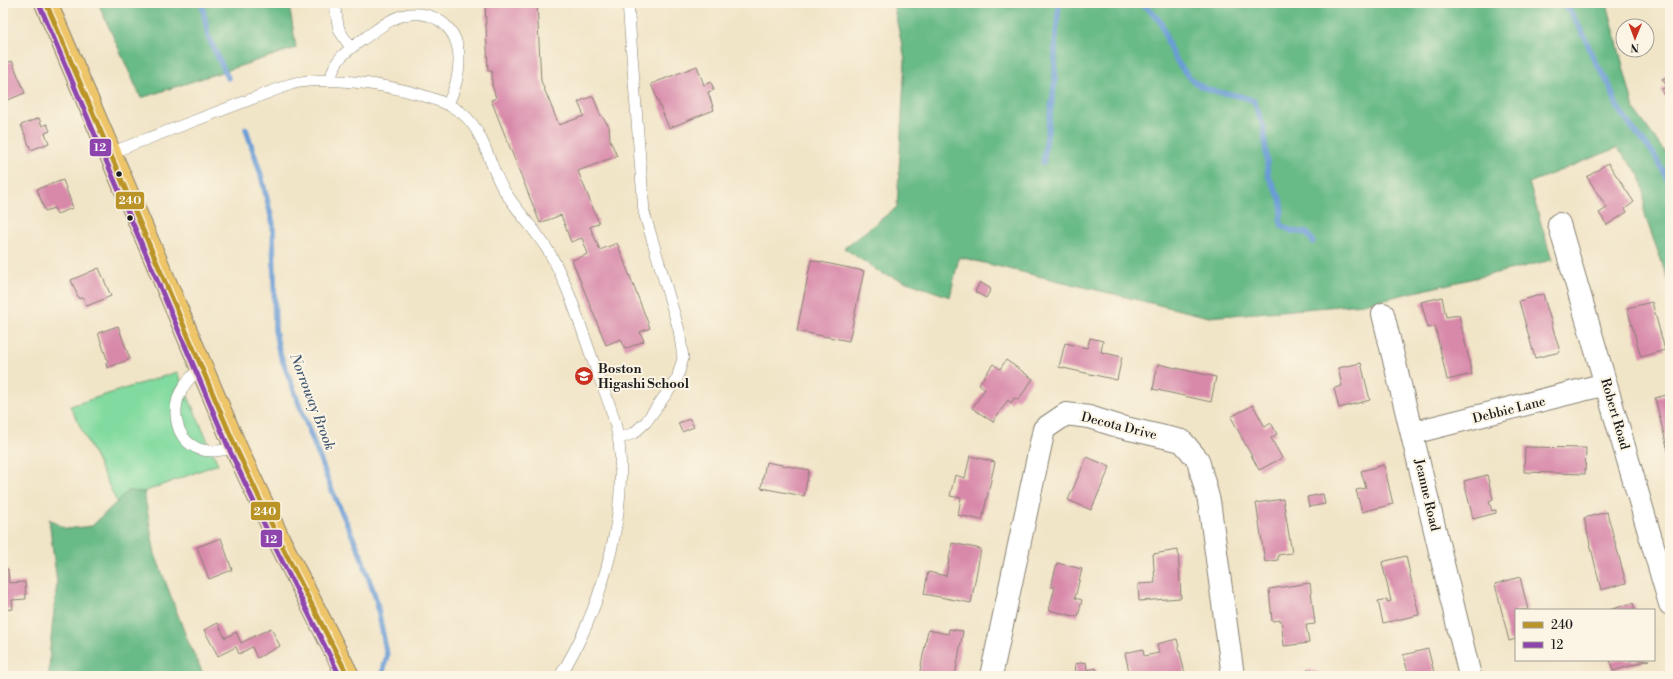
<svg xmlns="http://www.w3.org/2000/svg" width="1673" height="679" font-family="'Libre Bodoni',serif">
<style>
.green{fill:#81da9f;stroke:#4e7b5e}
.forest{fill:#68ba86;stroke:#426b51}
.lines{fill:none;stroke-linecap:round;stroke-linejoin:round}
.stream{stroke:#6a9dd5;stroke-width:5.5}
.building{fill:#d889aa}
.service-casing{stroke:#868072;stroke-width:12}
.minor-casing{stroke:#868072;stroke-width:24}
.primary-casing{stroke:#868072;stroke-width:24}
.service{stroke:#fff;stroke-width:11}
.minor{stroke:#fff;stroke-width:22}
.primary{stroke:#eec569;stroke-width:22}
.bus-1-casing{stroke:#fcf5e5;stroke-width:8}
.bus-2-casing{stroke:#fcf5e5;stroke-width:8}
.bus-1{stroke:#bb9427;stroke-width:5}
.bus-2{stroke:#8e44ad;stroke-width:5}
.bus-dot{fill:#1c1c1c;stroke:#fcf5e5;stroke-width:1.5}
.labels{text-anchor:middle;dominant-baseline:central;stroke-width:4;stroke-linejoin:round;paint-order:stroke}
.poi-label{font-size:13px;font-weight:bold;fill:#1c1c1c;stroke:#fcf5e5;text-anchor:start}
.street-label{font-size:13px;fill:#1c1c1c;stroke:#fcf5e5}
.water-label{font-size:14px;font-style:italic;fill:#3f566f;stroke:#fcf5e5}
.line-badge{stroke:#fcf5e5;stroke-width:1.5}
.badge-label{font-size:11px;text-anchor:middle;font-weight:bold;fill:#fff}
</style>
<rect width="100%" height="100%" fill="#fcf5e5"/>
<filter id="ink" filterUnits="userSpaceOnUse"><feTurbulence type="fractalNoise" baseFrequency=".025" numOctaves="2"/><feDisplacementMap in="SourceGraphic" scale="8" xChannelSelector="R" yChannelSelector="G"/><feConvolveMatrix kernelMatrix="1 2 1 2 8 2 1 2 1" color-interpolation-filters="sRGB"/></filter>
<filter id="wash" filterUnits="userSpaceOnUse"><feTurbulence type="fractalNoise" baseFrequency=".012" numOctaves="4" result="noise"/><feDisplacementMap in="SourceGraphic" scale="16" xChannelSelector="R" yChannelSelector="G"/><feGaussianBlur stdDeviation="0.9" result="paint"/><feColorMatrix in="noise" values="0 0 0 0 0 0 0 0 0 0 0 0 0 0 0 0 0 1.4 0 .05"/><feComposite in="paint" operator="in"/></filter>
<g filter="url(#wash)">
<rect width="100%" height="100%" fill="#f1e5c8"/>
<path class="green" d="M177 372 218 464 117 502 70 406Z"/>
<path class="forest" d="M98 3H289L296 48 141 98Z
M893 3H1607L1634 109 1661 147 1670 157V285L1644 213V192L1640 175 1617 148 1529 183 1552 260 1363 304 1209 317 959 257 950 297 881 273 844 248 897 207 905 60Z
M128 491 144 492 155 554 187 639 204 676H49L50 648 57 583 49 519 66 529 92 526Z"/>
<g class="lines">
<path class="stream" d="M202 3 208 36 228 78
M1141 3C1147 8 1154 14 1159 20 1165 28 1165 37 1169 46 1174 59 1185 74 1196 83 1212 95 1236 92 1254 101L1264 128 1268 176 1280 198 1282 211 1280 220 1282 226 1292 231 1307 233 1313 242
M1563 3 1568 8 1585 37 1593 58 1609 84 1617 106 1629 124 1653 153 1666 176 1670 188
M246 129 261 175 273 224 275 330 279 351 331 488 360 553 376 599 387 655 382 676
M1043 163 1055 81V45L1059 3"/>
</g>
<g id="blocks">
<path class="building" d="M485 3H537L541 81 559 125 584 116 578 102 593 96 600 114 609 126 610 140 617 156 578 171 599 223 590 227 600 250 617 243 650 328 640 332 644 341 625 349 621 339 606 345 572 260 588 254 582 238 571 242 561 215 540 223 491 100 496 98 492 85V71H488Z
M12 61 25 93 3 102V64Z
M697 66 704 85 711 82 714 90 708 92 714 110 669 128 651 84Z
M1670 75V106L1661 90 1667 86 1662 79Z
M39 118 42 126 47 124 50 131 45 133 49 143 31 150 21 125Z
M1608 163 1634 202 1625 209 1627 212 1607 225 1599 213 1607 208 1587 177Z
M63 180 73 208 57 214 54 208 45 211 37 189Z
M811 260 864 271 849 341 797 331Z
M99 268 111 296 87 306 83 297 79 299 71 280Z
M980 282 991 289 986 298 975 292Z
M1543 294 1560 352 1535 358 1519 301Z
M1442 297 1446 317 1459 315 1472 374 1447 380 1435 326 1428 328 1421 302Z
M1652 302 1665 350 1641 357 1627 308Z
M118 326 130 359 107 368 106 363 108 362 98 333Z
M1090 338 1103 341 1101 352 1122 357 1117 380 1059 367 1065 343 1087 348Z
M1006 360 1033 379 1018 400 1014 398 1011 403 1008 400 993 422 972 408 985 389 979 384 993 364 1000 369Z
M1361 363 1370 400 1339 408 1334 388 1342 386 1338 368Z
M1158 364 1216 377 1211 402 1153 389Z
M1670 394V455H1669L1655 398Z
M1253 405 1265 427 1271 423 1277 434 1271 438 1282 458 1259 470 1231 417Z
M690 419 694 427 682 432 678 423Z
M1525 447 1586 448 1585 474 1524 472Z
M970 456 995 462 982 520 958 515 961 498 950 496 955 475 965 478Z
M1087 457 1110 467 1091 510 1068 500Z
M766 462 809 470 804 496 761 488Z
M1384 465 1393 504 1362 512 1356 490 1366 488 1361 471Z
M1487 475 1493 499 1489 501 1492 511 1496 510V513L1473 519 1464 481Z
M1323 494 1325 504 1309 507 1307 497Z
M1283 499 1292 553 1278 555V560L1265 562 1256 503Z
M1607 512 1626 583 1601 590 1584 518Z
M221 538 232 570 209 579 197 547Z
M952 543 981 549 971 603 924 594 928 572 946 576Z
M1178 550 1181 598 1139 601 1138 584 1155 583 1153 554Z
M1406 556 1419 615 1383 623 1378 601 1387 599V602L1391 601 1382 562Z
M1057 563 1082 569 1075 598 1082 600 1078 617 1049 610 1055 587H1051Z
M8 569 9 583 25 582 26 599 12 600 13 609 3 610V570Z
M1520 577 1528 610H1516V639L1509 641 1495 584Z
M1310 583 1315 624 1306 625 1309 643 1284 646 1281 620 1272 621 1269 589Z
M1633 603 1635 610H1609Z
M218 623 225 638 236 632 241 643 271 628 280 646 257 658 252 647 239 654 236 647 218 656 204 630Z
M949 629 963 631 955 676H919L928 630 948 634Z
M1177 639 1185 674 1176 676H1130L1125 653 1143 649 1144 656 1159 653 1157 644Z
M1428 649 1435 676H1394L1408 672 1403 655Z
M1610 660H1649L1613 671Z
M1086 662 1087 670 1096 668 1098 676H1060L1076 673 1075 664Z
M1308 669 1324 674 1323 676H1306Z"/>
</g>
</g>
<g filter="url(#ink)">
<use href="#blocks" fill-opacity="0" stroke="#868072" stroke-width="1"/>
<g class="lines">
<defs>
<path id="service" d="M334 3 339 30 351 48
M331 79C333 60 348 50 362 40 377 30 392 16 410 14 420 13 429 15 437 19 468 37 461 77 448 104
M110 153 291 84C328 73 433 89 463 114 484 132 489 164 502 187 516 210 535 229 549 252 568 284 579 322 592 358 603 388 618 420 620 453 625 527 599 613 560 676
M200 368C195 374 188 379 184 386 170 407 174 439 199 449 211 453 224 450 236 448
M618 439 634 433 646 422 677 379 683 358 679 330 644 212 628 3"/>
<path id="minor" d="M1559 224 1670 604
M1383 314 1470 676
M1412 433 1606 384
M991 676 1044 429 1066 414 1089 417 1121 427 1182 441 1198 460 1209 501 1233 676"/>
<path id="primary" d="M46 3 236 448 280 542 348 676"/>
</defs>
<use href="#service" class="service-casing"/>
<use href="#minor" class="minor-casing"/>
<use href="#primary" class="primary-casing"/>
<use href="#service" class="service"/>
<use href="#minor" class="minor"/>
<use href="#primary" class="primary"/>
<defs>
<path id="bus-1" d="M46 3 236 448 280 542 348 676"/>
<path id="bus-2" d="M40 6 230 451 274 545 340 676"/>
</defs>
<use href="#bus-1" class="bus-1-casing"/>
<use href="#bus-2" class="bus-2-casing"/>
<use href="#bus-1" class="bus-1"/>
<use href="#bus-2" class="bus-2"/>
</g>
</g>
<defs>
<symbol id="school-disc" viewBox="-11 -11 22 22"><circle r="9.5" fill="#c8321e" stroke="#fcf5e5"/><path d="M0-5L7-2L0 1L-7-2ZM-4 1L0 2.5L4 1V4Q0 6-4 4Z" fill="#fff"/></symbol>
</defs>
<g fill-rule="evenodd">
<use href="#school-disc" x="573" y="365" width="22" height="22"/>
</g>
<g class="bus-dot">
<circle cx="119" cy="174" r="3.5"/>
<circle cx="130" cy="218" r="3.5"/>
</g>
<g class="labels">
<g class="poi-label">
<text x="598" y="369">Boston<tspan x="598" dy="15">Higashi School</tspan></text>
</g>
<g class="street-label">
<text transform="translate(1509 410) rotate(-14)">Debbie Lane</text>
<text transform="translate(1615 414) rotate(74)">Robert Road</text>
<text transform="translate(1119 426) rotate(14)">Decota Drive</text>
<text transform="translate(1427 495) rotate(77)">Jeanne Road</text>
</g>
<g class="water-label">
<text transform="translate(312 402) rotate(69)">Norroway Brook</text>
</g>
</g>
<g class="line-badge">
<rect x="89" y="138" width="23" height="19" rx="4" fill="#8e44ad"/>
<rect x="115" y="191" width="30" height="19" rx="4" fill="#bb9427"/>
<rect x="250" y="501" width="31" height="20" rx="4" fill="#bb9427"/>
<rect x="260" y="529" width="23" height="19" rx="4" fill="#8e44ad"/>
</g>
<g class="badge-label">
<text x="100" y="151">12</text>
<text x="130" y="204">240</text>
<text x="265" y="515">240</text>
<text x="271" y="543">12</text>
</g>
<rect width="1673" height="679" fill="none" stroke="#fcf5e5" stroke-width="16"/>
<rect x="1515" y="609" width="140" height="52" fill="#fcf5e5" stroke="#a29e95"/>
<rect x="1523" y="622" width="20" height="6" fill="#bb9427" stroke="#a29e95"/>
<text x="1551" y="629" font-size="12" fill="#1c1c1c">240</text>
<rect x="1523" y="642" width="20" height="6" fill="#8e44ad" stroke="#a29e95"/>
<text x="1551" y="649" font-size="12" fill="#1c1c1c">12</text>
<g transform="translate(1635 38) rotate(181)"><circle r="19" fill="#fcf5e5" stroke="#a29e95"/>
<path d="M0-3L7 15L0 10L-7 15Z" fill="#c8321e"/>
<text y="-6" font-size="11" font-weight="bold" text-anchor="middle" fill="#1c1c1c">N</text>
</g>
</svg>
